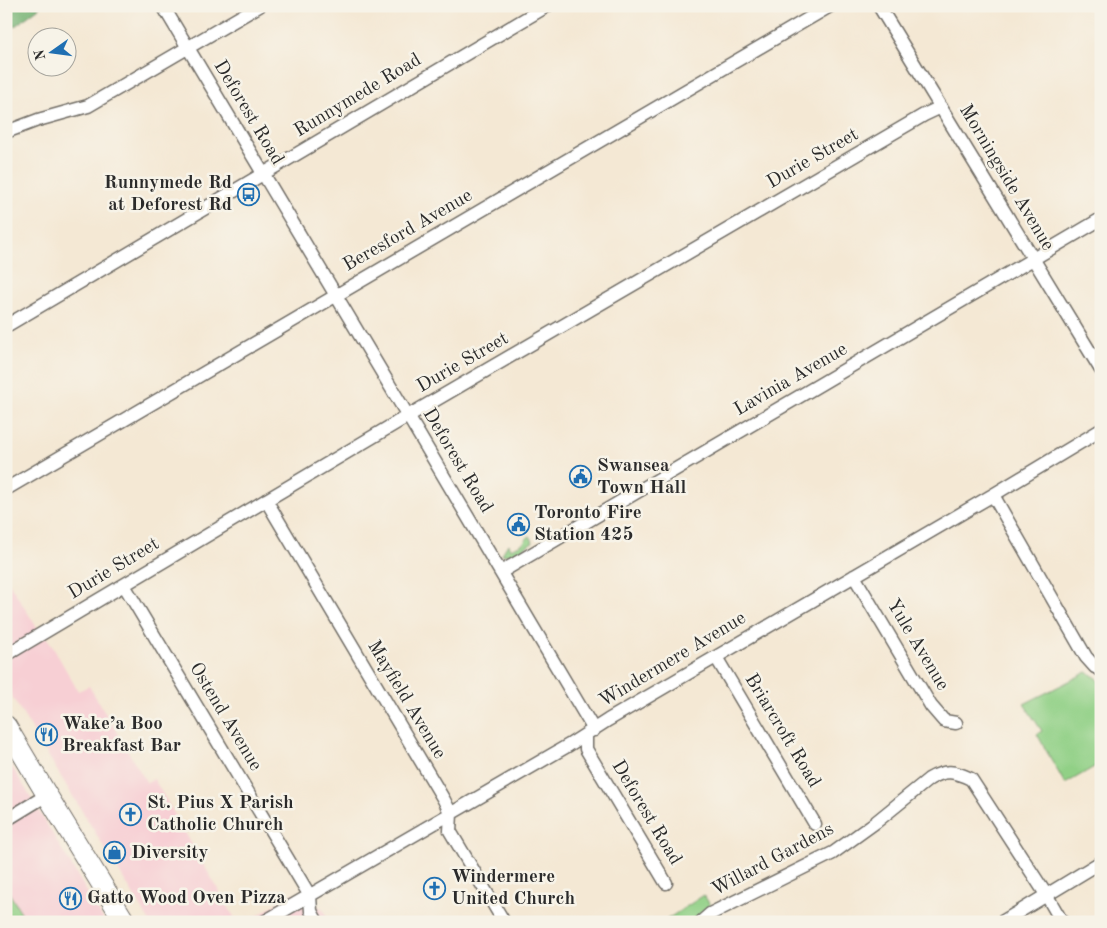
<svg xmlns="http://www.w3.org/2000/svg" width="1107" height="928" font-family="'Old Standard TT',serif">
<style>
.built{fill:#f7cfd4}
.green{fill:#91d086;stroke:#5e7e58}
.forest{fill:#74b273;stroke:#506e4f}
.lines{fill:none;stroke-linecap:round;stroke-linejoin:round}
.street-casing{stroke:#716d66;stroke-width:15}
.primary-casing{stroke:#716d66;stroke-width:22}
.street{stroke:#fff;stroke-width:12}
.primary{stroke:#fff;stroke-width:20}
.labels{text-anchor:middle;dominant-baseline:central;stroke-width:5;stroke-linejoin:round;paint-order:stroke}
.street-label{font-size:19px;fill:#2b2b2b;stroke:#f7f3e8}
.poi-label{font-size:19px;font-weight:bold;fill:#2b2b2b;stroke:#f7f3e8;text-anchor:start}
</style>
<rect width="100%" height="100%" fill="#f7f3e8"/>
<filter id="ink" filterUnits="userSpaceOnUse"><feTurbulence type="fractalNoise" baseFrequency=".02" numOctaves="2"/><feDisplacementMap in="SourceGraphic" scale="10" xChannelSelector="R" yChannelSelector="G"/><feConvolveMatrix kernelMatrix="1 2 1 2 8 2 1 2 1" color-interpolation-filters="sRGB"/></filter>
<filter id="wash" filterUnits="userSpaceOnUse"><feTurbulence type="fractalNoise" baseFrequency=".0096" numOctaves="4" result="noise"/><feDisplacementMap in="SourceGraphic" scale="20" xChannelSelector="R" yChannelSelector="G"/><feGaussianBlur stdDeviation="1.12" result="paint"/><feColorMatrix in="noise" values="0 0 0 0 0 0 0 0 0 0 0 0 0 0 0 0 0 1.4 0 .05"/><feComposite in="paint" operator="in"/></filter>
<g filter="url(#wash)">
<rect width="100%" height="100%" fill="#f4e8d4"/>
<path class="built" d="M6 578 36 626 50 642 78 691 89 686 147 783 154 779 237 922H150L6 687Z
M6 757 24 786 105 922H27L6 888Z
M293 893 323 909 330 922H248Z"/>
<path class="green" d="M530 536 533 542C524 547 513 558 502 554L508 544 510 549C514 547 519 546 523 543 526 541 526 538 530 536Z
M1087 672 1097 678 1101 685V763L1065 784 1037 734 1042 731 1024 704Z
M6 888 27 922H6Z
M704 895 720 922H663Z"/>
<path class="forest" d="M6 6H40L39 8 6 33Z"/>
</g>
<g filter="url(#ink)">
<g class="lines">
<defs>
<path id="street" d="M163 6 408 416 594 730
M879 6 1101 370
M6 132 38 120 88 106 259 6
M6 326 547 6
M6 489 830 6
M993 495 1086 657 1095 667 1101 670
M266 500 444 800 451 814 450 831 504 922
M501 572 1101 219
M854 576 931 706 944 721 956 723
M124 585 310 896 311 911 317 922
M6 655 396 423 924 115 941 107
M716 657 815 824
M586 735V749L666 883
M6 820 47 795
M264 922 569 745 608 720 993 495 1101 430
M701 922 710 914 833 853 876 822 929 779C946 769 954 771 971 779L1047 896 1062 922
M1002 922 1101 862"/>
<path id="primary" d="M6 726 47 795 125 922"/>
</defs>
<use href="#street" class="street-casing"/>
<use href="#primary" class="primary-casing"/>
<use href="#street" class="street"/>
<use href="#primary" class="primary"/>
</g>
</g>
<defs>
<symbol id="bus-ring" viewBox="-11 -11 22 22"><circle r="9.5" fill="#f7f3e8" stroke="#1f6fb2" stroke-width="1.5"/><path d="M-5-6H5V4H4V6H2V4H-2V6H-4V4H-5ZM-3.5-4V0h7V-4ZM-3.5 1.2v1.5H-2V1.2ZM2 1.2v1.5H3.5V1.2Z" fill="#1f6fb2"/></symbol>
<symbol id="civic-ring" viewBox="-11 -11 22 22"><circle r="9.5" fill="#f7f3e8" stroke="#1f6fb2" stroke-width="1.5"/><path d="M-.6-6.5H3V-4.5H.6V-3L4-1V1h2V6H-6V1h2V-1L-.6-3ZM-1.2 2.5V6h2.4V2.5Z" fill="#1f6fb2"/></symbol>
<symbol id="restaurant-ring" viewBox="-11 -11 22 22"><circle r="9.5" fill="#f7f3e8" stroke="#1f6fb2" stroke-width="1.5"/><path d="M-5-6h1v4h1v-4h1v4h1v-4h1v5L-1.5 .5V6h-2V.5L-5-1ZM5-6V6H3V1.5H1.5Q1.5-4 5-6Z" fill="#1f6fb2"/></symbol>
<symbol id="church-ring" viewBox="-11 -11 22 22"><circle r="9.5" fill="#f7f3e8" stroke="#1f6fb2" stroke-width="1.5"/><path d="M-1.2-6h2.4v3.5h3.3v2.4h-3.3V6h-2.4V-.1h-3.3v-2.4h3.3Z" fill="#1f6fb2"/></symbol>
<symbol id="shop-ring" viewBox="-11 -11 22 22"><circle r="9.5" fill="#f7f3e8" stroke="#1f6fb2" stroke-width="1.5"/><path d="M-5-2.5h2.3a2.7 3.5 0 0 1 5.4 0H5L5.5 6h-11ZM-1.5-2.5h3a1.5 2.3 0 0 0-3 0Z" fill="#1f6fb2"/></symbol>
</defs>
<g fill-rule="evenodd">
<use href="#bus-ring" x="236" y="182" width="25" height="25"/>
<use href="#civic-ring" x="568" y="464" width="25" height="25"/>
<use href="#civic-ring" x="506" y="512" width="25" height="25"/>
<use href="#restaurant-ring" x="34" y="722" width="25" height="25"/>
<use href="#church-ring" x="118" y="802" width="25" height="25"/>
<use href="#shop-ring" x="102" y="840" width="25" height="25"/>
<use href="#church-ring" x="422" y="876" width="25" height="25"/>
<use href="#restaurant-ring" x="58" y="886" width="25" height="25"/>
</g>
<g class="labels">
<g class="street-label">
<text transform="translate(358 96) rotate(-31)">Runnymede Road</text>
<text transform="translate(248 113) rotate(59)">Deforest Road</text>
<text transform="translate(813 159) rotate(-30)">Durie Street</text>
<text transform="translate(1006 178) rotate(59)">Morningside Avenue</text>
<text transform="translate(408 231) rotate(-30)">Beresford Avenue</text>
<text transform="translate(463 363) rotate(-30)">Durie Street</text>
<text transform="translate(791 380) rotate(-30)">Lavinia Avenue</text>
<text transform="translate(457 461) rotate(59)">Deforest Road</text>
<text transform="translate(114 569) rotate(-31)">Durie Street</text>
<text transform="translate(917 645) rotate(59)">Yule Avenue</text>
<text transform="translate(673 660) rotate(-31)">Windermere Avenue</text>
<text transform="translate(406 700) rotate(59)">Mayfield Avenue</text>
<text transform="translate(225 717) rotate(59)">Ostend Avenue</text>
<text transform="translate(782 731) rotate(59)">Briarcroft Road</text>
<text transform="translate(646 813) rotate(59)">Deforest Road</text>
<text transform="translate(773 860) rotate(-28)">Willard Gardens</text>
</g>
<g class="poi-label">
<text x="232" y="183" text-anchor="end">Runnymede Rd<tspan x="232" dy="22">at Deforest Rd</tspan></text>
<text x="597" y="466">Swansea<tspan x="597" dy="22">Town Hall</tspan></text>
<text x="534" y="513">Toronto Fire<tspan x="534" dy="22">Station 425</tspan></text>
<text x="62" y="724">Wake’a Boo<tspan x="62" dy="22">Breakfast Bar</tspan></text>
<text x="147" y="803">St. Pius X Parish<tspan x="147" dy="22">Catholic Church</tspan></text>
<text x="131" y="853">Diversity</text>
<text x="451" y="877">Windermere<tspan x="451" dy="22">United Church</tspan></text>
<text x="87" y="898">Gatto Wood Oven Pizza</text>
</g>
</g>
<rect width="1107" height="928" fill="none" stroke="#f7f3e8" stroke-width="25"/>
<g transform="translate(52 52) rotate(256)"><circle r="24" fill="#f7f3e8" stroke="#a5a39c"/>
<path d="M0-4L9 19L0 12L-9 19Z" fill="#1f6fb2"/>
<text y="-8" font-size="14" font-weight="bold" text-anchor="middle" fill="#2b2b2b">N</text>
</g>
</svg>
